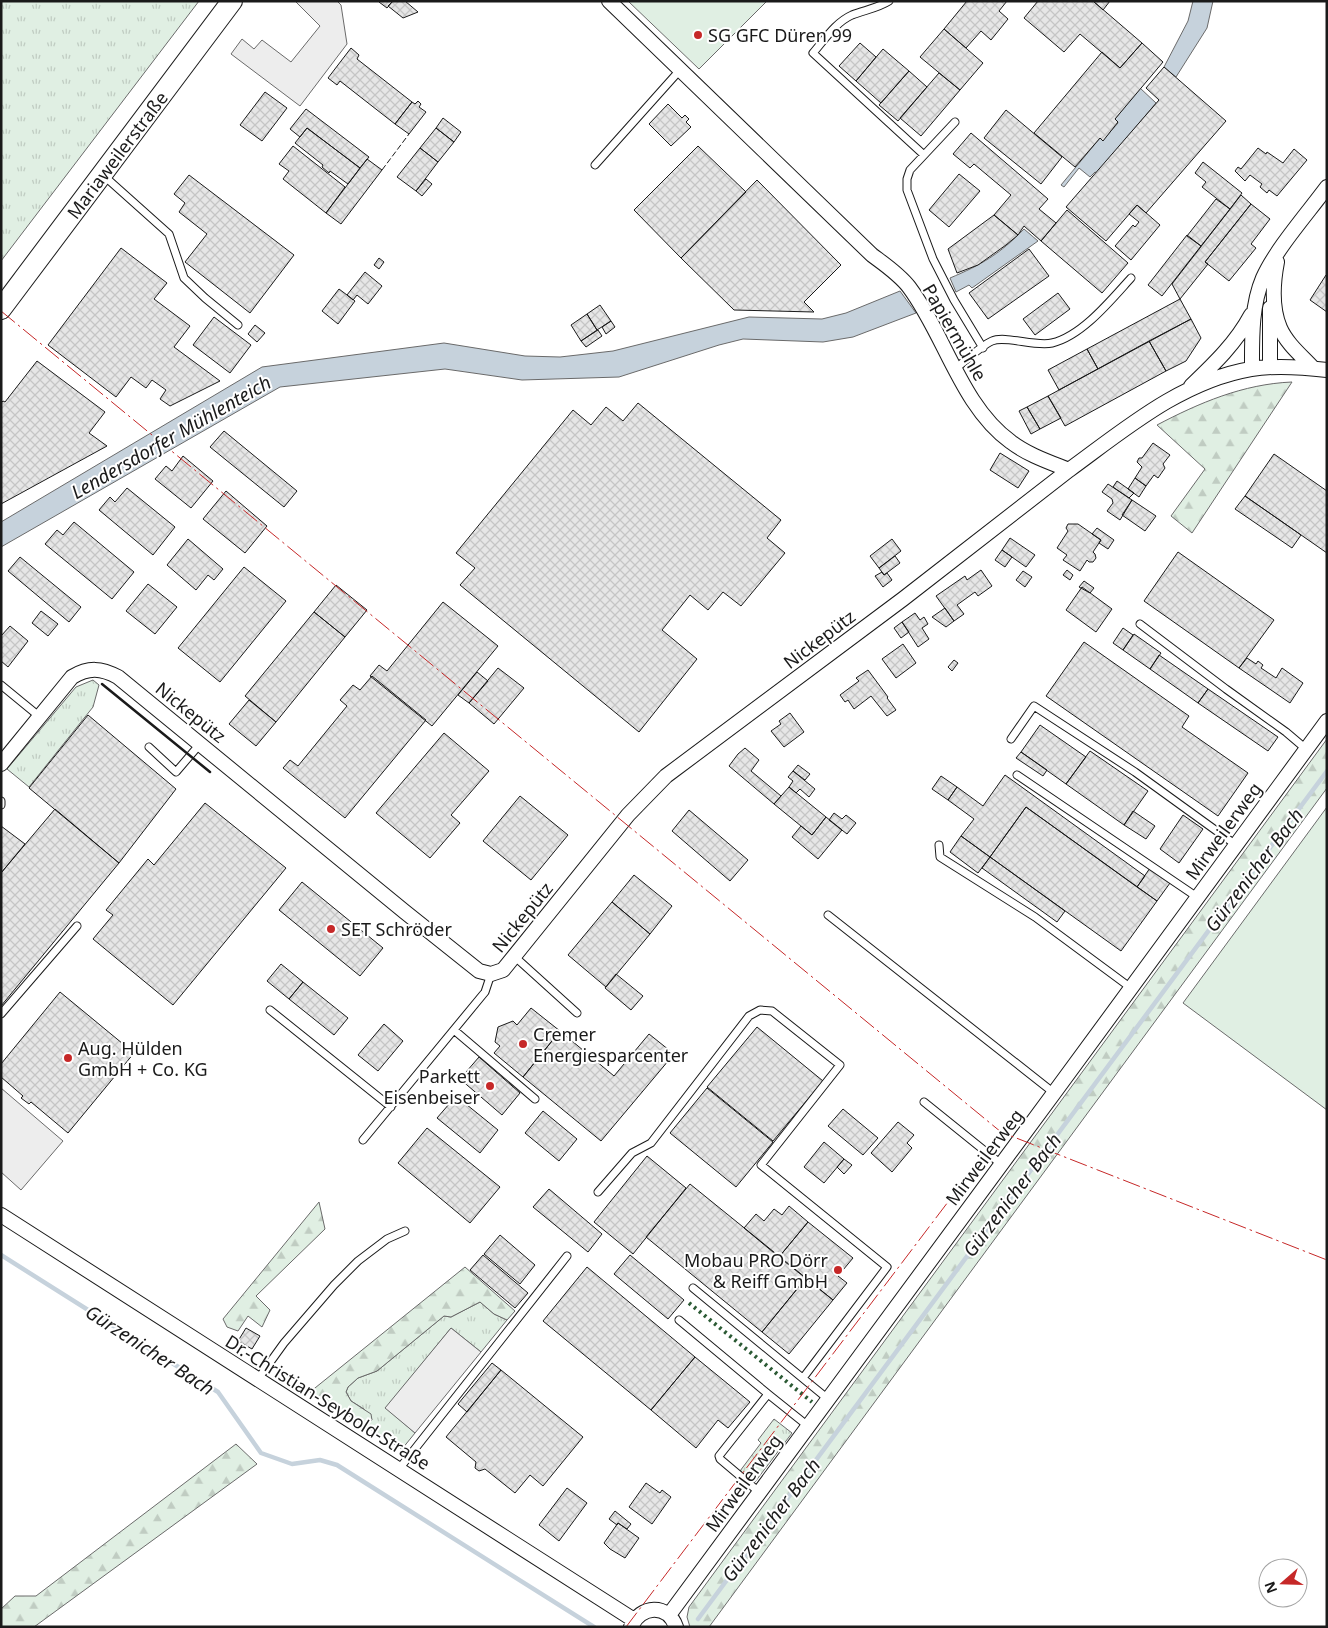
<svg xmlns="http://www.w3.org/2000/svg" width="1328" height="1628" font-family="'Noto Sans',sans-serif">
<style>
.grass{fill:url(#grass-tufts);stroke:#6a6a6a}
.forest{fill:url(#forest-firs);stroke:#6a6a6a}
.pitch{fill:#e0efe3;stroke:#6a6a6a}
.parking{fill:#ededed;stroke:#6a6a6a}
.water{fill:#c6d2dc;stroke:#6a6a6a}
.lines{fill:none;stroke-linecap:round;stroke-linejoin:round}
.stream{stroke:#c6d2dc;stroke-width:4.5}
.building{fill:url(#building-cross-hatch);stroke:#1a1a1a}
.lane-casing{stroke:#1a1a1a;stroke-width:9}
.street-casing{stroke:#1a1a1a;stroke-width:16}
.secondary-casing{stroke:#1a1a1a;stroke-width:22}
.lane{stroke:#fff;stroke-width:7}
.street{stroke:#fff;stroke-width:14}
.secondary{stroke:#fff;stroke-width:20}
.hedge{stroke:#2b5a34;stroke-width:4;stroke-dasharray:2.5 4;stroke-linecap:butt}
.fence{stroke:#1a1a1a;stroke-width:1;stroke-dasharray:6 2.5;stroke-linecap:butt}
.wall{stroke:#1a1a1a;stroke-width:2.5}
.power{stroke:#c62828;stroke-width:1;stroke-dasharray:18 4 2.5 4;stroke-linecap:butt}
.poi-dot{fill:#c62828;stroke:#fff;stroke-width:2}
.labels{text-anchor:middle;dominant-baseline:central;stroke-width:4;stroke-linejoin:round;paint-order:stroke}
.poi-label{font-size:18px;fill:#1a1a1a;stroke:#fff;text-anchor:start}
.street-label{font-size:18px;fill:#1a1a1a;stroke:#fff}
.water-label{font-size:19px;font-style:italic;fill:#1a1a1a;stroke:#fff}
</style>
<defs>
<pattern id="grass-tufts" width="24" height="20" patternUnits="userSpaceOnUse" patternTransform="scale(1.25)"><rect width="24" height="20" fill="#e0efe3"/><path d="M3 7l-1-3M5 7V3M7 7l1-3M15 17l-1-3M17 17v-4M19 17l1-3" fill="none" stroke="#c0ccc2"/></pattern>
<pattern id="forest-firs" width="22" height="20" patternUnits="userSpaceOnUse" patternTransform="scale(1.25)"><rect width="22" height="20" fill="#e0efe3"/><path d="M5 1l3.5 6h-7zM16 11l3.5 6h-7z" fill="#c0ccc2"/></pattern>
<pattern id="building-cross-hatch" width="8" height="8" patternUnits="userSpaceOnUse" patternTransform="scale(1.25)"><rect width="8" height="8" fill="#e6e6e6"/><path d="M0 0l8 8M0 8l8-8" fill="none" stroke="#c5c5c5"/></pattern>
</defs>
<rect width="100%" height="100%" fill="#fff"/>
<path class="grass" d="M1 1H199L1 261Z
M93 680 99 685 93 707 29 787 7 769 76 687Z
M480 1302 494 1314 507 1320 481 1352 451 1328 386 1408 415 1433 402 1449 364 1425 372 1420 364 1409 351 1401 346 1392 348 1387 358 1378 377 1371 444 1316 451 1317Z
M774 1419 792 1433 755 1482 740 1471 761 1443 758 1440Z"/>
<path class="forest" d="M1292 382 1192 533 1171 516 1205 469 1157 425C1199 403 1243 384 1292 382Z
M1327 739V788L709 1627H690L687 1617 689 1607Z
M319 1202 325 1229 256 1296 270 1310 262 1327 248 1316 238 1331 227 1327 223 1319Z
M465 1267 515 1311 507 1320 494 1314 480 1302 451 1317 444 1316 377 1371 358 1378 348 1387 346 1392 351 1401 371 1414 372 1420 364 1425 310 1392Z
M236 1444 257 1464 34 1627H1V1609L15 1596H36Z"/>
<path class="pitch" d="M628 1H767L699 69Z
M1327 807V1110L1183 1003Z"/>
<path class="parking" d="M295 1H337L341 5 347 44 300 106 231 54 242 39 254 49 262 40 291 62 320 26Z
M1 1088 63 1141 21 1190 1 1172Z
M451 1328 481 1352 415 1433 385 1408Z"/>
<path class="water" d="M1193 1H1213L1207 28 1176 77 1164 67 1188 21Z
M1140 88 1156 103 1097 173 1095 172 1090 177 1079 168 1064 187 1061 185 1100 138 1103 140 1118 123 1115 119Z
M1024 229 1038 241 972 288 969 285 956 292 950 278C981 265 1000 254 1024 229Z
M900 291 916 313 853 337 823 342 743 339 719 345 619 377 522 380 445 369 280 387 1 547V522L262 367 444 343 525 356 560 357 613 351 749 317 822 319 846 313Z"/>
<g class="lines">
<path class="stream" d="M1 1255 218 1392 261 1453 292 1464 320 1460 337 1465 594 1627
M698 1619 1327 771"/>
</g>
<path class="building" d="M380 1H393L387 8 379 2Z
M393 1H405L418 12 403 18 388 6Z
M967 1H1007L999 11 1008 19 991 40 981 31 966 48 944 29Z
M1038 1H1093L1142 43 1120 68 1080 34 1064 52 1024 18Z
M1093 1H1110L1103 10Z
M944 29 983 63 960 90 920 57Z
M860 43 876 57 856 81 839 66Z
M1142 43 1163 62 1115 119 1118 122 1103 141 1100 138 1075 167 1034 133 1102 52 1120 68Z
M351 48 359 55 357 59 412 102 395 124 340 81 337 85 328 78Z
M883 49 909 71 881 103 856 81Z
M1164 67 1226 121 1146 213 1137 205 1106 241 1066 207 1159 100 1146 88Z
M909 71 927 87 898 121 879 105Z
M939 73 960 90 921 136 900 118Z
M265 92 287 108 262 141 240 125Z
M418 101 421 104 419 107 426 112 409 134 395 124 412 102 415 104Z
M668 104 682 118 685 115 689 119 686 122 691 127 671 146 649 124Z
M306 109 369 157 360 168 307 128 300 137 290 129Z
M1006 110 1062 157 1041 184 984 138Z
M443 118 461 132 454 142 436 128Z
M307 128 360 168 348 184 330 171 329 173 322 167 323 165 295 143Z
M436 128 454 142 438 162 420 148Z
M971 133 1048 199 1039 209 1056 223 1041 241 1024 226 1018 235 994 215 1011 195 974 164 970 168 953 154Z
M293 146 345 187 326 213 283 179 289 171 279 164Z
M698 146 746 192 681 258 634 210Z
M420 148 438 162 416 191 397 177Z
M1258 148 1266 154 1267 152 1283 163 1294 149 1307 160 1277 196 1269 190 1267 193 1260 187 1262 184 1250 175 1245 181 1235 171 1238 167 1241 169Z
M367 159 382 170 341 224 326 213Z
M1203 162 1242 193 1230 209 1202 187 1206 182 1195 173Z
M959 174 980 191 949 227 929 210Z
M189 175 294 255 250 313 185 262 207 234 179 212 185 203 174 194Z
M426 179 432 184 422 196 416 191Z
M757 180 841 265 804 302 814 312 734 310 681 258Z
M1241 195 1251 204 1205 262 1208 264 1180 299 1172 284Z
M1216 199 1230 209 1201 246 1187 236Z
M1251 204 1270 219 1251 244 1256 248 1229 281 1205 262Z
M1137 205 1160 225 1131 260 1115 246 1133 225 1135 227 1139 222 1129 214Z
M1067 210 1128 263 1102 293 1041 241Z
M994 215 1018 235 1006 245 978 265 957 273 948 249Z
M1187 235 1201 246 1162 296 1148 285Z
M121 248 167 283 154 299 190 326 174 347 220 381 170 406 160 399 166 390 152 380 146 388 131 377 116 397 48 345Z
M1029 249 1049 276 988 319 969 293Z
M379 258 384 262 379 269 374 265Z
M365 272 382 286 368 304 357 295 353 300 347 295Z
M1326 275 1327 276V312L1310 300Z
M339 289 355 301 338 324 322 311Z
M1058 293 1070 309 1035 335 1023 319Z
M1180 299 1191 319 1098 369 1087 349Z
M600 305 611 321 597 330 587 314Z
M587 314 597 330 581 341 571 325Z
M214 317 251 345 230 373 193 345Z
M1191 319 1201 338 1186 361 1166 371 1149 341Z
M611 321 615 327 606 334 602 327Z
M255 325 265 333 257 342 248 334Z
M598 330 602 336 586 347 581 341Z
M1149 341 1166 371 1065 426 1048 396Z
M1087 349 1098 369 1059 390 1048 370Z
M37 361 105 412 89 433 107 446 1 504V403L3 401 5 402Z
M1048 396 1061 418 1040 429 1027 407Z
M638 403 781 520 767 538 785 553 741 606 723 592 708 610 690 595 662 630 697 659 639 732 460 585 475 568 456 553 573 410 591 425 606 407 623 421Z
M1027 407 1040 429 1031 434 1019 411Z
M224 431 297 491 284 507 210 447Z
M1153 443 1170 455 1163 464 1165 468 1158 478 1154 475 1146 486 1135 478 1142 467 1137 462 1139 458H1142Z
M1000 453 1029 471 1018 488 990 470Z
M1274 454 1327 491V553L1245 496Z
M183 456 213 481 191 508 155 479 166 466 172 471Z
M1135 478 1146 486 1139 497 1128 489Z
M1117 481 1134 493 1129 498 1113 487Z
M1108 484 1132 500 1120 520 1107 511 1113 503 1112 499 1102 492Z
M127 488 175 527 153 555 99 510 110 497 115 502Z
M226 491 267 526 245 553 203 519Z
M1245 496 1301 535 1292 548 1235 509Z
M1132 500 1156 516 1145 531 1122 515Z
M74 522 134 572 112 599 45 544 57 530 63 535Z
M1068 524H1078L1101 540 1093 552 1095 554 1096 558 1093 562H1089L1087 560 1080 571 1063 560 1067 555 1057 548 1068 531 1066 528Z
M1097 528 1114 540 1108 549 1099 543 1101 540 1092 534Z
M1010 538 1035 555 1026 567 1002 550Z
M188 539 223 569 214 580 208 575 196 590 167 565Z
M892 539 901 551 879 568 870 556Z
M1002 550 1012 557 1005 567 995 560Z
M1178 552 1274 620 1239 668 1144 601Z
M895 556 900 563 884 575 879 568Z
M20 557 81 607 69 622 8 571Z
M244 567 286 601 220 682 178 648Z
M981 570 992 586 978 596 975 592 957 605 964 614 954 621 936 596 965 576 967 580Z
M1067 570 1073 575 1070 580 1063 575Z
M1023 571 1032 577 1025 587 1016 580Z
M882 572 884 575 887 573 892 580 883 587 875 576Z
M1084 581 1094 588 1090 593 1079 587Z
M148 584 177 607 155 634 126 611Z
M336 585 367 610 345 637 314 612Z
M1082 587 1112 609 1096 632 1066 610Z
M443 602 498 646 432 726 370 676 379 665 387 671Z
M945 608 954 621 946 627 932 617Z
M41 611 58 624 48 636 32 623Z
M314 612 345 637 276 722 245 696Z
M915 613 920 620 924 617 928 624 922 628 929 639 918 647 902 622Z
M902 622 909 632 901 638 894 628Z
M10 626 28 641 8 667 1 661V636Z
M1123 628 1133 635 1123 650 1113 643Z
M1134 634 1161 653 1150 669 1123 650Z
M1084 642 1189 716 1182 727 1248 773 1218 816 1046 696Z
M903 644 916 663 896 678 882 659Z
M1159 655 1208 689 1198 703 1150 669Z
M1247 658 1256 664 1258 661 1263 665 1261 668 1276 678 1282 668 1303 683 1290 703 1239 668Z
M954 660 958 663 952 671 948 667Z
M498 668 524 688 494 724 469 703Z
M868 670 888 697 887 698 896 710 887 716 871 696 854 709 848 700 845 702 840 695 859 681 856 678Z
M477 672 488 681 469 703 458 695Z
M372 676 426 720 345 818 283 768 290 760 298 766 347 706 340 700 353 685 360 690Z
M1208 689 1278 737 1268 751 1198 703Z
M249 700 276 722 256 746 229 724Z
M790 713 804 732 784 747 771 731 781 724 779 721Z
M88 715 176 789 119 863 29 788Z
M1040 725 1086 757 1066 784 1021 752Z
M444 733 489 771 451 815 460 823 430 858 376 813Z
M745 748 759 760 751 771 781 796 774 804 729 766 738 754Z
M1090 751 1148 791 1124 825 1066 784Z
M1021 752 1047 770 1043 776 1016 758Z
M798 765 810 774 805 780 793 771Z
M793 771 815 789 809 797 800 789 796 793 789 787 793 781 788 777Z
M1005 775 1145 876 1137 887 1026 807 990 857 961 836 974 819 948 800 957 787 983 806Z
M941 776 957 787 948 800 932 789Z
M789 787 826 817 812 835 774 804Z
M520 796 568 835 531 880 483 841Z
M205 803 286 868 173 1005 93 939 113 915 106 910 148 859 154 865Z
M1026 807 1157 901 1121 951 990 857Z
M55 809 119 863 1 1006V873Z
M689 810 748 860 730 881 672 831Z
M1133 811 1155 826 1146 839 1124 825Z
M834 813 842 819 846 815 856 823 847 834 829 820Z
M1183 815 1203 829 1179 863 1160 849Z
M826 817 842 830 818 859 792 837 801 826 812 835Z
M1 826 25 844 1 873Z
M961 836 990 857 978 873 950 852Z
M990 857 1065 911 1057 922 982 868Z
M1150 868 1170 883 1157 901 1137 887Z
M634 875 672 906 650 934 612 902Z
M302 882 383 948 360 976 279 910Z
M612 902 650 934 606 987 568 955Z
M281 964 303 982 289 999 267 981Z
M616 974 643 996 631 1010 605 988Z
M303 982 348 1018 334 1035 289 999Z
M60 992 134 1053 68 1133 31 1102 29 1104 21 1098 23 1096 1 1077V1064Z
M531 1008 560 1031 523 1077 494 1053 500 1046 495 1042 498 1027 513 1021 517 1025Z
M384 1024 403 1041 378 1071 358 1055Z
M757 1027 823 1081 773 1141 707 1087Z
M560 1031 614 1076 649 1034 674 1054 601 1141 523 1077Z
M479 1057 520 1093 502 1115 460 1079Z
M707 1088 773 1142 736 1187 670 1133Z
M456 1096 498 1130 480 1153 437 1118Z
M843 1109 878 1138 863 1155 828 1126Z
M543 1111 577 1139 559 1161 525 1133Z
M898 1122 914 1135 907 1143 912 1148 892 1172 871 1153Z
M427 1128 500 1187 470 1223 398 1163Z
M824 1142 844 1159 824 1183 804 1167Z
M647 1156 686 1188 633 1254 594 1222Z
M844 1159 852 1165 844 1174 837 1167Z
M690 1184 806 1278 762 1332 646 1237Z
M549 1189 602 1234 588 1252 533 1207Z
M789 1206 808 1222 779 1257 744 1228 756 1214 764 1221 774 1209 782 1215Z
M808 1222 853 1258 838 1276 847 1283 833 1300 779 1257Z
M500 1235 535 1265 520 1284 484 1254Z
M483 1255 528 1293 515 1308 470 1270Z
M630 1255 684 1300 668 1319 614 1274Z
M587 1267 695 1357 651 1410 543 1321Z
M806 1278 833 1300 789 1354 762 1332Z
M246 1328 260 1336 252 1349 238 1341Z
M695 1357 750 1402 728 1428 718 1420 696 1448 651 1410Z
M492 1363 501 1370 467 1412 458 1404Z
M501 1370 583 1437 543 1486 530 1475 515 1493 485 1469 479 1471 475 1468 476 1462 446 1437Z
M646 1483 660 1493 662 1490 671 1497 652 1524 629 1507Z
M567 1488 587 1503 559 1541 539 1525Z
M615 1511 631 1524 627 1529 618 1523 617 1525 609 1519Z
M618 1523 639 1538 625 1558 610 1549 604 1543Z"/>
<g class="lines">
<defs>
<path id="lane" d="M889 1C878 8 865 10 852 15 836 22 825 39 813 53L924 155
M955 122 910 170 907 179V190L933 259 954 300 983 348
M595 165 680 70
M103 175 169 234 184 278 205 298 238 325
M955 369C965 361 981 346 992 341 1005 335 1035 347 1052 343 1082 336 1111 300 1131 278
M1140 624 1226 689 1286 732 1306 749
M1 685 40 717
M1011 739 1034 706 1135 772 1236 845
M149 747 176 772 200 744
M1017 775 1197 897
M1 801V805
M939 845 940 857 1035 917 1131 988
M828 915 1054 1093
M514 956 577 1013
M270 1010 391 1107
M1 1014 77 926
M454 1030 535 1099
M924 1102 1001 1164
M363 1140 485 992 491 974
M598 1192 632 1153 651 1143 749 1016 760 1010 772 1011 840 1065 761 1165 887 1267 803 1378
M693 1288 828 1399
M679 1320 768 1394 719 1456 720 1459 759 1492
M258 1379 284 1343 334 1285 358 1261 387 1239 405 1231
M768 1394 808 1426
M399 1469 567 1256"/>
<path id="street" d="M609 1 872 255C884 264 899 274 909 287 945 335 961 406 1011 442 1028 455 1049 462 1069 470 1124 430 1181 381 1251 369 1276 365 1302 367 1327 370
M1277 262C1273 283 1271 307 1280 328 1287 344 1302 356 1313 368
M1270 367V308
M1252 369C1252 340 1251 306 1263 278 1276 249 1307 214 1327 187
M1191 386C1214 364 1236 343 1251 315
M1 764 72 677C89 667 101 668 118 677L405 912 479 971 491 974 503 970 628 815 666 776 903 599 1069 470
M1 1215 634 1620
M669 1615 1054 1093 1327 721
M631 1627C640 1605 668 1603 676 1627"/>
<path id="secondary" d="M1 309 232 1"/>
</defs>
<use href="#lane" class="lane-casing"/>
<use href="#street" class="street-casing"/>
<use href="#secondary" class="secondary-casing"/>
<use href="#lane" class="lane"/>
<use href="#street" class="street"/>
<use href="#secondary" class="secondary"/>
<path class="hedge" d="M689 1303 812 1402"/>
<path class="fence" d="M382 170 409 134"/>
<path class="wall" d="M102 684 210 772"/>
<path class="power" d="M1 311 1001 1132 1327 1260
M626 1627 1001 1132"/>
</g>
<g class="poi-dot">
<circle cx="698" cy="35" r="5"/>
<circle cx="331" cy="929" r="5"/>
<circle cx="523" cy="1044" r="5"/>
<circle cx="68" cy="1058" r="5"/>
<circle cx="490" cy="1086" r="5"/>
<circle cx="838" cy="1270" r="5"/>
</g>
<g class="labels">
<g class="poi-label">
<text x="708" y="35">SG GFC Düren 99</text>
<text x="341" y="929">SET Schröder</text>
<text x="533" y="1034">Cremer<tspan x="533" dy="21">Energiesparcenter</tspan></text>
<text x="78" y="1048">Aug. Hülden<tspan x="78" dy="21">GmbH + Co. KG</tspan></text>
<text x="480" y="1076" text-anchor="end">Parkett<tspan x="480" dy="21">Eisenbeiser</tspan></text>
<text x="828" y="1260" text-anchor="end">Mobau PRO Dörr<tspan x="828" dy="21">&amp; Reiff GmbH</tspan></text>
</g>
<g class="street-label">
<text transform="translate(117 155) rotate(-53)">Mariaweilerstraße</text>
<text transform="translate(955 332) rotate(60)">Papiermühle</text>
<text transform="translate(819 639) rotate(-37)">Nickepütz</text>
<text transform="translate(191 712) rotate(39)">Nickepütz</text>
<text transform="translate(1223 831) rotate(-54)">Mirweilerweg</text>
<text transform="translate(522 917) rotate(-51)">Nickepütz</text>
<text transform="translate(984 1157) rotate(-53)">Mirweilerweg</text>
<text transform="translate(328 1402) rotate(32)">Dr.-Christian-Seybold-Straße</text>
<text transform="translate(743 1483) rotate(-54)">Mirweilerweg</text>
</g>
<g class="water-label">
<text transform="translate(171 437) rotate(-30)">Lendersdorfer Mühlenteich</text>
<text transform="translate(1254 870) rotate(-53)">Gürzenicher Bach</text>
<text transform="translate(1012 1195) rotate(-53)">Gürzenicher Bach</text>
<text transform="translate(150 1350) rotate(33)">Gürzenicher Bach</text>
<text transform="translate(771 1520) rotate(-53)">Gürzenicher Bach</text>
</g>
</g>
<rect width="1328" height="1628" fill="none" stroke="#1a1a1a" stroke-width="5"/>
<g transform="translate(1283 1583) rotate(250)"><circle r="24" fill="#ffffff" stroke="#a3a3a3"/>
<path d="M0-4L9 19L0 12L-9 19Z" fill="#c62828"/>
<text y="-8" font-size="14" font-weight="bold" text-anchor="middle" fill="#1a1a1a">N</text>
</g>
</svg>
